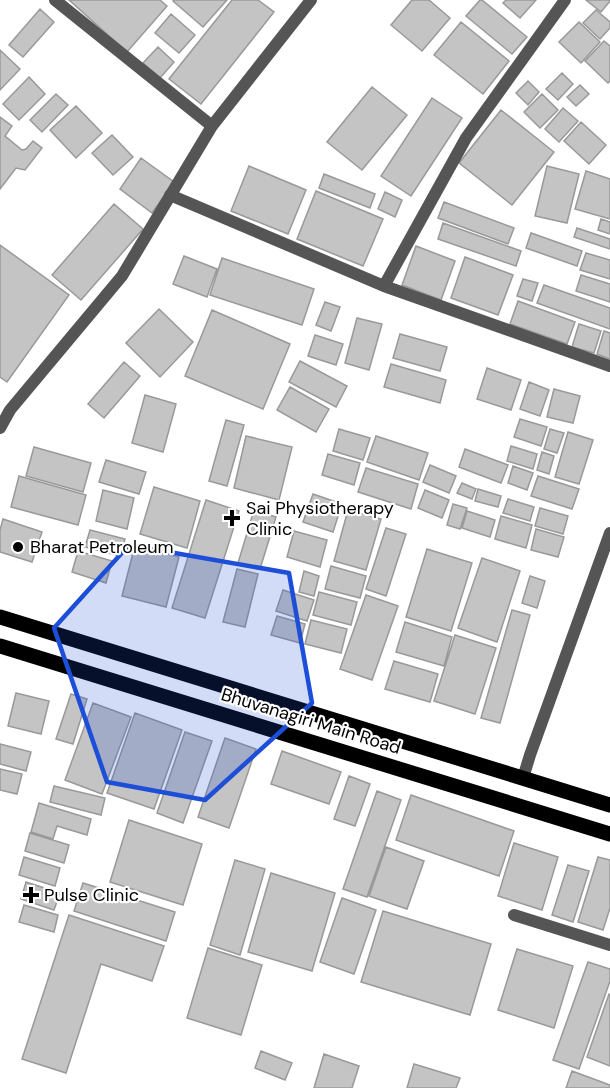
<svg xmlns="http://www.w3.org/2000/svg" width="610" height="1088" font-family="'DM Sans',sans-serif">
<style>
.building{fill:#c4c4c4;stroke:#999;stroke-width:1.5}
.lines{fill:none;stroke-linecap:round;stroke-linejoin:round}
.minor{stroke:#555;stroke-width:12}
.primary{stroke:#000;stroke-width:15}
.marked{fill:#1d4ed8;fill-opacity:0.2;stroke:#1d4ed8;stroke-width:4.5;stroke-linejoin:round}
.poi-dot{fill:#000;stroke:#fff;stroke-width:2}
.labels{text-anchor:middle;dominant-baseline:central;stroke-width:4.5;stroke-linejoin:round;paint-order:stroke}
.poi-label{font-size:18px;fill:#000;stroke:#fff;text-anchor:start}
.street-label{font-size:18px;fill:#000;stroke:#fff}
</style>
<rect width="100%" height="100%" fill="#fff"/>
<path class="building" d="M69 0H160L167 6 127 52Z
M174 0H227L203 27 173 1Z
M232 0H258L274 12 201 104 169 79Z
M412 0H429L450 18 422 51 391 25Z
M480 0H482L527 37 512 54 466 16Z
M506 0H536L520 18 503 3Z
M586 0H610V1L601 12Z
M40 9 54 22 23 57 9 45Z
M596 10 610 22V28L600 39 583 23Z
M171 14 195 35 179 53 155 33Z
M461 22 509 61 483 94 434 55Z
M579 22 600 42 581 63 559 42Z
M604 41 610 46V81L608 83 585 61Z
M158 47 174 62 160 78 143 63Z
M0 50 20 69 0 90Z
M562 73 573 84 558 100 546 89Z
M29 77 45 94 19 120 3 104Z
M528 81 539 92 528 105 516 93Z
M580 85 589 94 576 106 567 97Z
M372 87 407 115 362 170 327 142Z
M56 94 68 105 42 132 30 120Z
M542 94 558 110 540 128 524 112Z
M432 98 462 118 411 196 381 176Z
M76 106 102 133 76 158 50 130Z
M563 108 578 121 559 142 545 129Z
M501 110 554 152 512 205 459 163Z
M0 117 12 126 5 136 22 150 26 149 33 141 42 148 25 170 16 168 0 189Z
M581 122 606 145 589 164 564 141Z
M112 135 133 157 113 175 92 153Z
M141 158 174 182 152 213 120 189Z
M249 166 306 190 288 234 231 211Z
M547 166 579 174 567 223 535 216Z
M586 171 610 179V219L575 209Z
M324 174 375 194 370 208 319 188Z
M316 191 383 219 363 266 297 239Z
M385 192 402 200 395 217 378 209Z
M444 202 514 228 508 244 438 218Z
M114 204 143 229 81 300 52 275Z
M601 219 610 222V234L598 230Z
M443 223 521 251 516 266 438 239Z
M577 228 610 239V249L574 237Z
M531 233 582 251 577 266 526 248Z
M0 245 69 295 7 382 0 377Z
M416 246 455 261 441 300 402 285Z
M586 253 610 260V279L580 270Z
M184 256 217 269 207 297 173 284Z
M465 257 513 275 498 315 451 298Z
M222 258 314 289 302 325 210 295Z
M581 275 610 284V302L576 291Z
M523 279 538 283 532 301 517 296Z
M544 285 610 308V329L537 303Z
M518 301 575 322 567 344 510 324Z
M325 302 340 307 331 331 316 325Z
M159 309 193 342 160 377 126 343Z
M212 310 290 344 263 409 185 376Z
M357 318 382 324 369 370 345 363Z
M579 324 601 331 594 353 572 347Z
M604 331 610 333V359L597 354Z
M400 334 447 347 440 371 393 358Z
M315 335 343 344 336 365 308 356Z
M300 361 347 386 336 407 289 382Z
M124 362 140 376 104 418 88 404Z
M391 364 446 380 440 403 384 387Z
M487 368 521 380 511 410 477 399Z
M529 382 549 390 540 416 520 409Z
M290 387 329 409 316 432 277 410Z
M554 389 580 396 573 423 547 417Z
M145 395 176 404 163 452 132 443Z
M520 419 547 427 541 446 514 437Z
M226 420 244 425 227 486 209 481Z
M339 429 370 438 363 460 333 451Z
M550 429 564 433 557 453 544 449Z
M568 432 593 440 579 484 555 477Z
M246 436 292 447 279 500 234 488Z
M376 436 428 453 419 480 367 462Z
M511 446 537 454 533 469 507 461Z
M34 447 91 463 83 492 26 476Z
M465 449 508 465 501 483 459 467Z
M542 452 554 456 549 474 537 470Z
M328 454 360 463 354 485 322 475Z
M106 460 146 472 139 494 99 482Z
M430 465 456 476 449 493 423 482Z
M513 466 533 473 527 490 508 483Z
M366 468 418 484 411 509 358 492Z
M19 476 86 495 78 525 11 507Z
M538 476 579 489 572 509 531 496Z
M462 483 476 489 472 499 457 493Z
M154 487 200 501 187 548 140 534Z
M478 489 501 496 498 507 475 501Z
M103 490 134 498 127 529 96 521Z
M425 490 449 500 442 518 418 508Z
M313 494 342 504 333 532 303 522Z
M508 499 534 507 530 521 503 513Z
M206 500 239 511 205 618 172 608Z
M453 504 467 508 460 529 447 525Z
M540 508 568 516 563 534 535 526Z
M254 510 276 517 260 569 238 563Z
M348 510 381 519 366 570 334 561Z
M467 511 495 520 490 537 462 528Z
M501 516 532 525 526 548 495 539Z
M3 519 42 532 32 562 0 552V530Z
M386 528 406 534 386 596 366 589Z
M536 529 564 537 558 557 531 550Z
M90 530 125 539 120 556 85 547Z
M294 531 327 540 320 567 287 557Z
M135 545 179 557 166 607 122 596Z
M427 549 472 563 451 631 406 617Z
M78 551 112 561 106 583 72 572Z
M482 558 520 571 497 642 458 628Z
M331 566 366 576 360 598 325 589Z
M237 569 258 574 245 627 223 622Z
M304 571 319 576 314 596 299 592Z
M530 576 545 581 537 608 522 603Z
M283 590 314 600 307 621 276 611Z
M319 592 357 602 351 625 313 615Z
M366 595 398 606 372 680 340 669Z
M512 610 530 615 500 723 481 718Z
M277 616 305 624 300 643 271 635Z
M311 620 347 629 341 653 305 644Z
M405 622 452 637 444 666 396 652Z
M455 635 496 648 475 714 434 701Z
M394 661 438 674 430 702 385 689Z
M16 693 49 701 41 734 8 726Z
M71 694 87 699 73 744 56 739Z
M93 703 131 717 102 794 65 780Z
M135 713 182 730 154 809 107 793Z
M185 732 212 741 183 823 157 813Z
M225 738 256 749 229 828 198 817Z
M0 744 31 752 26 771 0 764Z
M282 751 341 772 329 804 271 784Z
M0 769 22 774 17 794 0 790Z
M349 776 370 784 355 826 334 819Z
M54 786 105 798 101 815 50 802Z
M377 791 401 800 367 897 343 889Z
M411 795 514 831 499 876 396 840Z
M39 803 91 819 87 835 57 826 53 839 31 832Z
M129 820 202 844 183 905 110 882Z
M30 833 69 845 64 863 25 851Z
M514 843 558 857 542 910 498 896Z
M386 847 424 861 407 909 369 896Z
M24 857 60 868 55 886 19 875Z
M598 857 610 860V908L603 930 578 922Z
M235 860 265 869 240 955 210 945Z
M568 865 589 871 573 922 552 915Z
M271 873 335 893 312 971 248 952Z
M26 882 60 893 54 910 21 899Z
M83 883 175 912 166 941 74 911Z
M342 898 376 910 354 974 320 962Z
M24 905 58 915 54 932 19 922Z
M383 911 491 944 470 1015 361 982Z
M69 915 164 946 152 981 101 964 66 1073 22 1059Z
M208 948 262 965 241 1035 187 1018Z
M517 949 573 966 554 1028 498 1010Z
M588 962 610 969V981L579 1069 553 1060Z
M609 994 610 995V1066L587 1057Z
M261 1051 292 1063 285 1080 255 1068Z
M324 1054 359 1066 352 1088H314Z
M414 1064 460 1078 456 1088H407Z
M572 1071 610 1085V1088H566Z"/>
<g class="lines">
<path class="minor" d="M55 0 212 126
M170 195 384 286 610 366
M384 286 466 138 565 0
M0 428 10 410 122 276 212 126 311 0
M523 778 530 755 610 533
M514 915 610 945"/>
<path class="primary" d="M0 617 610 805
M0 646 610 834"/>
</g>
<path class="marked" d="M129 545 289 573 312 703 205 800 107 782 54 628Z"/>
<g class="poi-dot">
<path d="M229 509h6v6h6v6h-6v6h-6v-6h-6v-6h6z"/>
<circle cx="18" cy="547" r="6"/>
<path d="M28 886h6v6h6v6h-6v6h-6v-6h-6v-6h6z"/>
</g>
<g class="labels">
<g class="poi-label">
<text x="246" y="508">Sai Physiotherapy<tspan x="246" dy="21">Clinic</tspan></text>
<text x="30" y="547">Bharat Petroleum</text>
<text x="44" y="895">Pulse Clinic</text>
</g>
<g class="street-label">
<text transform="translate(311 721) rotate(17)">Bhuvanagiri Main Road</text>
</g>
</g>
</svg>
